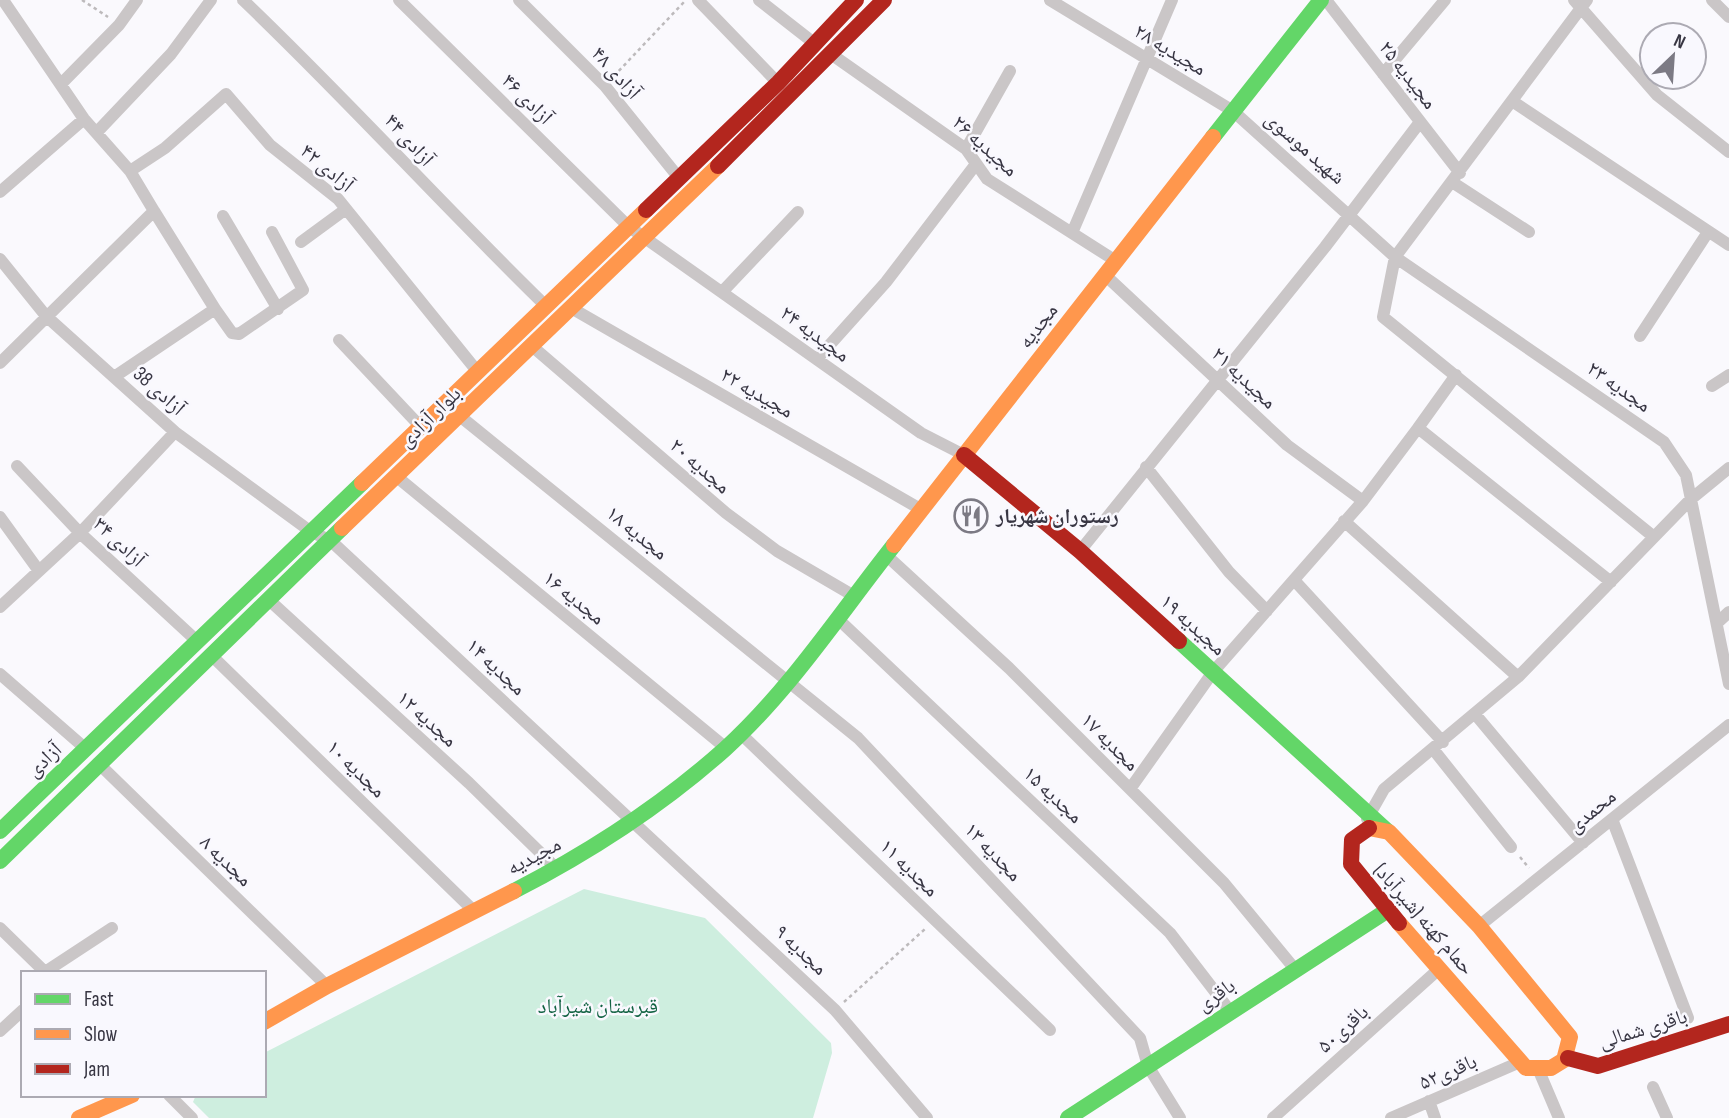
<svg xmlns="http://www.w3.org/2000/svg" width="1729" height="1118" font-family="'Sofia Sans Condensed','Noto Naskh Arabic',sans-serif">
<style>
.green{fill:#ceeedf}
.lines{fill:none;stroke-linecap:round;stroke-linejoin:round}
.path{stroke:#bdbabc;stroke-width:2.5;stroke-dasharray:3.5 3.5;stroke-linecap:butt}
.street{stroke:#cac6c7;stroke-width:12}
.fast{stroke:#63d668;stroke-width:16}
.slow{stroke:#ff974d;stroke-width:16}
.jam{stroke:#b3261e;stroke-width:16}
.labels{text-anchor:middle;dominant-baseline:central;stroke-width:5;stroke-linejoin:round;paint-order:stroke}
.street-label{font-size:21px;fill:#383643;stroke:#f9f8fe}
.poi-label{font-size:21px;font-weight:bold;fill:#383643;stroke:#f9f8fe;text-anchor:start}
.park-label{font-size:21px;fill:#126343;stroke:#f9f8fe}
</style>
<rect width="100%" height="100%" fill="#faf9fd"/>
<path class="green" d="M584 889 705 918 831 1043 832 1053 813 1118H209L193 1102 196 1095H264V1053Z"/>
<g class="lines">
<path class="path" d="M82 0 108 17
M614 76 684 2
M1520 857 1529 868
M844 1002 925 929"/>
<path class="street" d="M243 0C347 99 443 206 546 306
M399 0 628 226 921 433 964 455
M519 0 605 86 679 178
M698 0 778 83
M759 0 814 43
M1050 0 1233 111 1395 257 1664 442 1686 475 1729 684
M1326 0 1460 173
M1574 0 1657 95 1729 152
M1587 0 1395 257 1383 317 1654 537
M1712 0 1729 17
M831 54 966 149 987 179 1116 261
M1383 74 1445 0
M62 83 119 25 137 0
M1512 101 1729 245
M97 132 171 54 211 0
M966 149 1010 71
M130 171 165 148 226 94 270 145 338 199 477 371
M1452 182 1529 232
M0 192 84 119
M223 216 278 309
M1072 233 1172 0
M301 242 346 209
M0 259 46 316 175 432 310 531 331 541 835 1010 927 1118
M1105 275 1287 445 1363 501
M723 291 798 212
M215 309 232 333 239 334 303 290 272 232
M573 309 922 510
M1640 336 1708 232
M339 340 419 425
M533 347 726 513 777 551 854 596
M817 359 886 282 976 164
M0 363 154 211 130 171 84 119 3 0
M114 377 215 309 154 211
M1712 386 1729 375
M461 417 858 738 1140 1038 1148 1066 1180 1118
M1418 428 1456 375
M17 466 80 533 198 642
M1146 467 1229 572 1267 611
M397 477 726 748
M0 517 39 571
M1344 521 1518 677
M1080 551 1325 247 1420 122
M886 555 1009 668 1224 883 1294 968
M1294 580 1443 742
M269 600 469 783 557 869
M0 607 80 533 175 432
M837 618 1170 933 1230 1011
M1717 623 1729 612
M211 655 474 911
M0 674 86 749
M1475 714 1583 843
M741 734 1050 1030
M1433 749 1511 847
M98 763 327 986
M1130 789 1213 672 1363 501 1418 428 1611 582
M1367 819 1384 789 1518 677 1691 499 1729 468
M1612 819 1688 1018
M1479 926 1729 725
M0 928 46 973
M45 972 112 928
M0 1031 23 1010
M1539 1071 1559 1118
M1653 1087 1667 1118
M169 1095 192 1118
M1429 1101 1435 1118
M1273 1118 1439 969
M1391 1118 1520 1062"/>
<path class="fast" d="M1213 137 1321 0
M1179 641 1387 831
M0 831 362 483
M0 861 342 528
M514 891C590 852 661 806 725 749 790 690 840 613 894 545
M1068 1118 1388 910"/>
<path class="slow" d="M362 483 646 210
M342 528 718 166
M894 545 1213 137
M1369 828 1389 832 1479 926 1570 1037 1564 1060 1551 1068H1526L1399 923
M264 1022 327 986 514 891
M79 1118 132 1095"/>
<path class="jam" d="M718 166 884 0
M646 210 778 83 856 0
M964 455 1080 551 1179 641
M1369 828 1352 840 1351 864 1399 923
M1568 1058 1598 1066 1729 1024"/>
</g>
<defs>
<symbol id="restaurant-ring" viewBox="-11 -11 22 22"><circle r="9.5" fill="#f9f8fe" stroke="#7c7a84" stroke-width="1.5"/><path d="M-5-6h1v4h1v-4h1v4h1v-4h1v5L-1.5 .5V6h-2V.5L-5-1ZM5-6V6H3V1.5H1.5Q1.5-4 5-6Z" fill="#7c7a84"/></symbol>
</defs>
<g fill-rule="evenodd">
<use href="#restaurant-ring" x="952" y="497" width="38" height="38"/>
</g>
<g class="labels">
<g class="street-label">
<text transform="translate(1170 50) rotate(31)">مجیدیه ۲۸</text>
<text transform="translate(616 73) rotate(48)">آزادی ۴۸</text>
<text transform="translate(1408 75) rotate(52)">مجیدیه ۲۵</text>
<text transform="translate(527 99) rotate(45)">آزادی ۴۶</text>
<text transform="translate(409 140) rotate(48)">آزادی ۴۴</text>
<text transform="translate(985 146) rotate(42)">مجیدیه ۲۶</text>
<text transform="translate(1305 148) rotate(41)">شهید موسوی</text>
<text transform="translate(327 168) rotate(40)">آزادی ۴۲</text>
<text transform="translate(1038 326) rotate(-52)">مجدیه</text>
<text transform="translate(815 334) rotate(36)">مجیدیه ۲۴</text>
<text transform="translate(1244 378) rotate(43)">مجیدیه ۲۱</text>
<text transform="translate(1619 387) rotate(35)">مجدیه ۲۳</text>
<text transform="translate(159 391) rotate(42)">آزادی 38</text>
<text transform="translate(757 393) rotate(30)">مجیدیه ۲۲</text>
<text transform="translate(430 417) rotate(-44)">بلوار آزادی</text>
<text transform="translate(700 466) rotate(41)">مجدیه ۲۰</text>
<text transform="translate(637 533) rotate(39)">مجدیه ۱۸</text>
<text transform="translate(119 542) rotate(43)">آزادی ۳۴</text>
<text transform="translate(574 598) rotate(39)">مجدیه ۱۶</text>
<text transform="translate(1193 625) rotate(42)">مجیدیه ۱۹</text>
<text transform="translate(496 667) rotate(43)">مجدیه ۱۴</text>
<text transform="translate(427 719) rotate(42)">مجدیه ۱۲</text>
<text transform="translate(1110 742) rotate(45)">مجدیه ۱۷</text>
<text transform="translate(44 760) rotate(-43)">آزادی</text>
<text transform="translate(356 769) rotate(44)">مجدیه ۱۰</text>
<text transform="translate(1053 795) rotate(43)">مجدیه ۱۵</text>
<text transform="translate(1592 811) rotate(-39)">محمدی</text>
<text transform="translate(993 852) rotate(46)">مجدیه ۱۳</text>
<text transform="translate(534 856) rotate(-28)">مجیدیه</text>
<text transform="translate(226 861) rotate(44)">مجدیه ۸</text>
<text transform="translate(909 868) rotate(44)">مجدیه ۱۱</text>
<text transform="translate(1424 919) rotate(49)">حمام کهنه (شیرآباد)</text>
<text transform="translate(801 950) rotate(43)">مجدیه ۹</text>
<text transform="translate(1216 995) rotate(-34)">باقری</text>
<text transform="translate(1343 1029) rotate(-42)">باقری۵۰</text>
<text transform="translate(1643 1029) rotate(-17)">باقری شمالی</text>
<text transform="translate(1448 1072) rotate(-23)">باقری۵۲</text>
</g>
<g class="poi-label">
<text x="996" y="516">رستوران شهریار</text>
</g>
<g class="park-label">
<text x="598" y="1006">قبرستان شیرآباد</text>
</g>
</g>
<rect x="21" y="971" width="245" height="126" fill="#f9f8fe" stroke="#acaab3" stroke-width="2"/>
<rect x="35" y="994" width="35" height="10" fill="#63d668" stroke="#acaab3" stroke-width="2"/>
<text x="84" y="1006" font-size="21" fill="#383643">Fast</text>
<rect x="35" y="1029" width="35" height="10" fill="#ff974d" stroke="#acaab3" stroke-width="2"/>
<text x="84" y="1041" font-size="21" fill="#383643">Slow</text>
<rect x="35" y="1064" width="35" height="10" fill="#b3261e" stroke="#acaab3" stroke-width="2"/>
<text x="84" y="1076" font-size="21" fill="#383643">Jam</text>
<g transform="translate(1673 56) rotate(25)"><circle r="33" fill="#f9f8fe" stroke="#acaab3" stroke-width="2"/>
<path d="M0-5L12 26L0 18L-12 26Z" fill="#7c7a84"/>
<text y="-10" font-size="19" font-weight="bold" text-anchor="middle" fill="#383643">N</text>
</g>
</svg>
